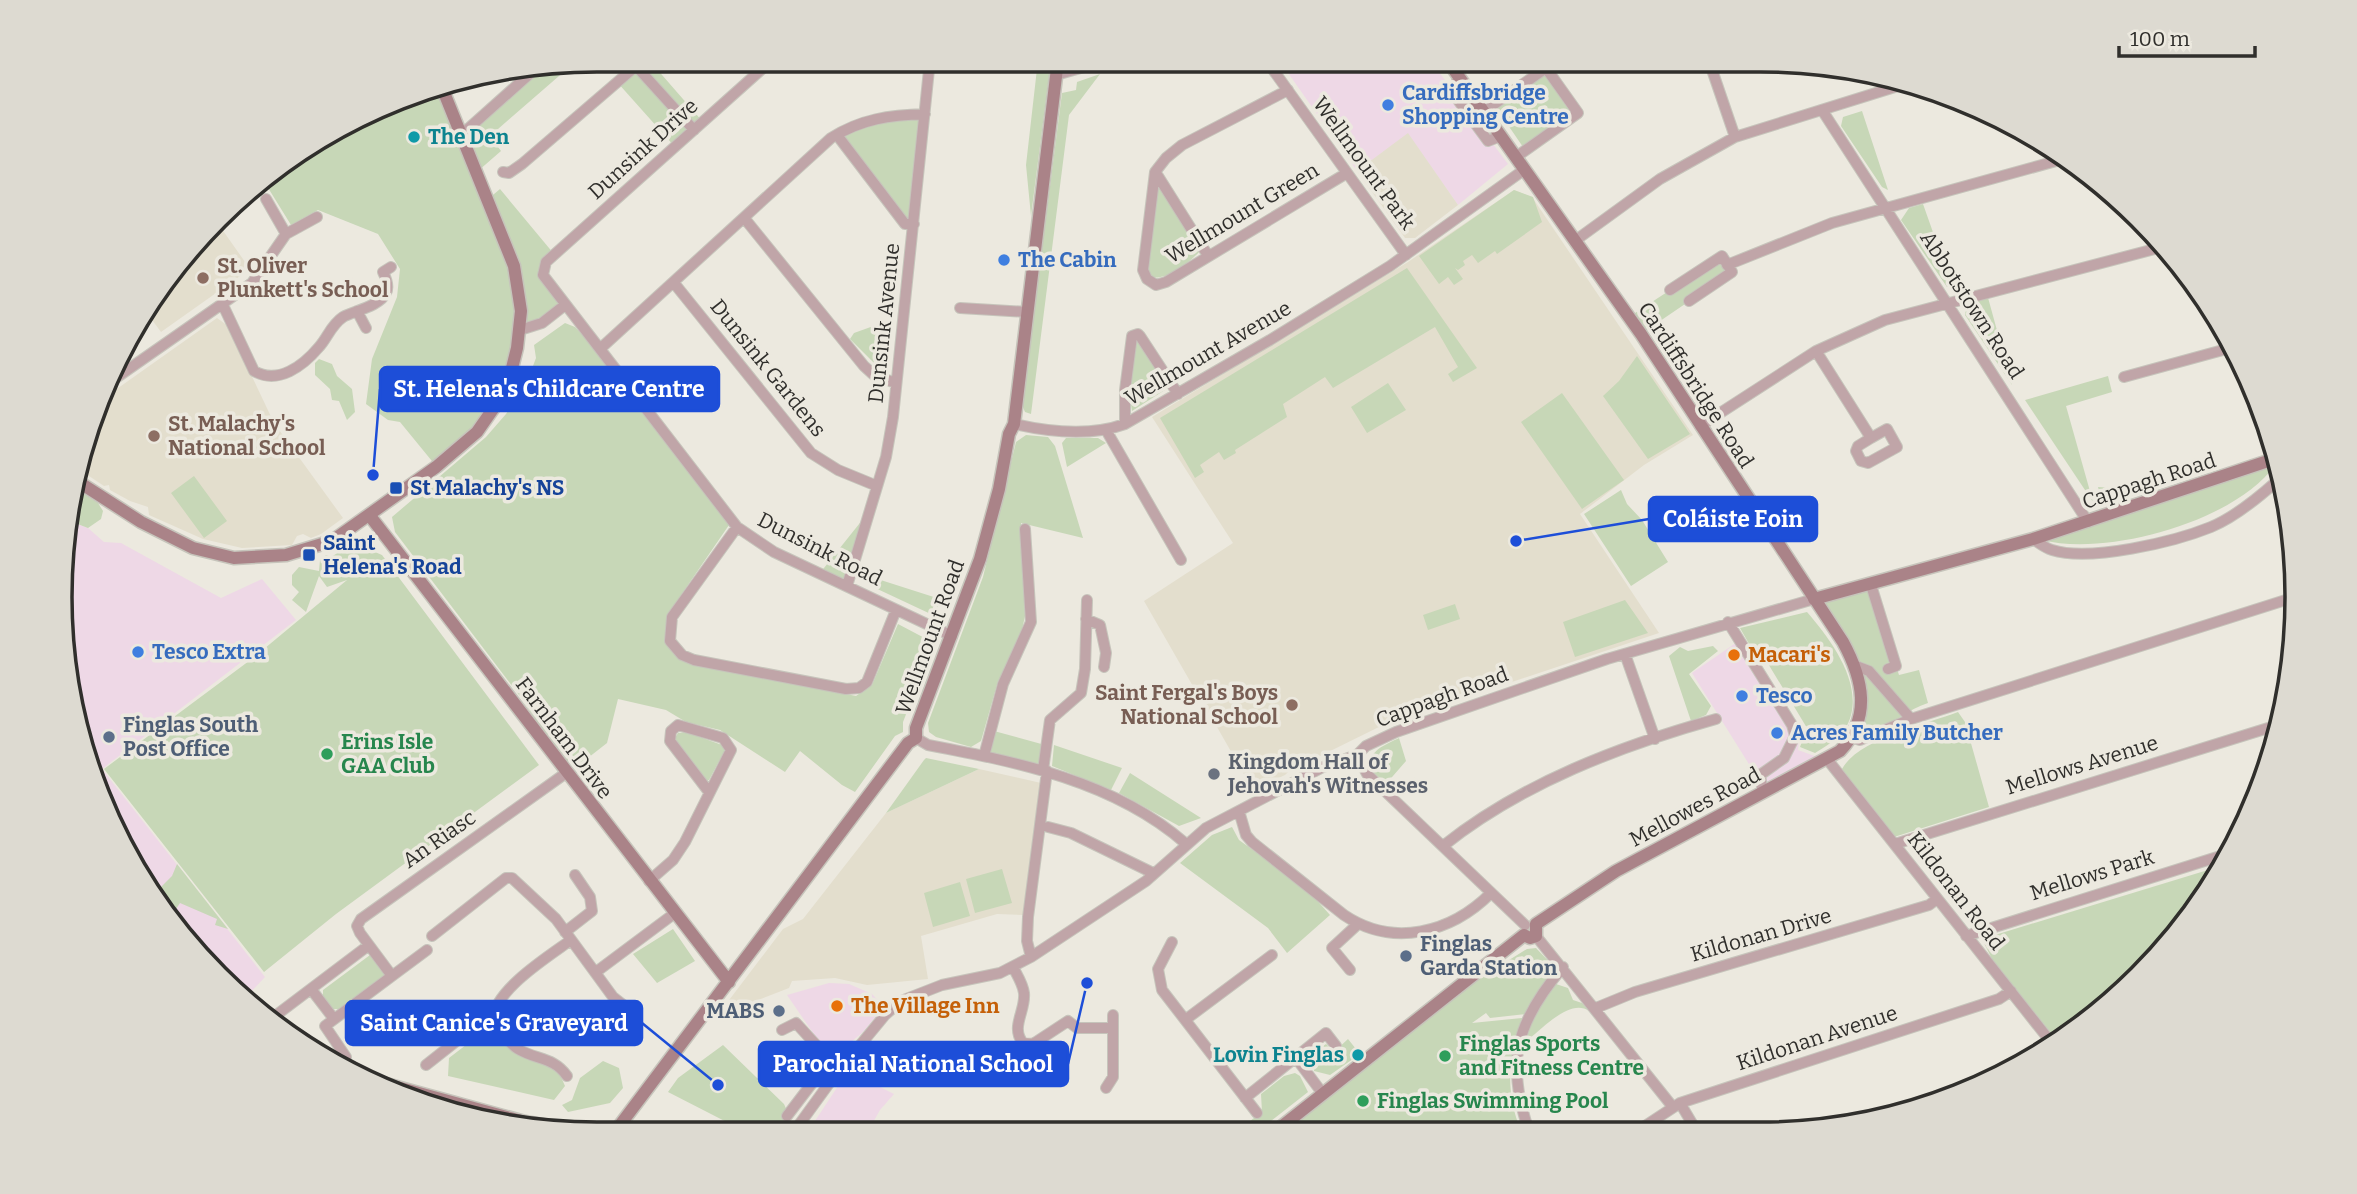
<svg xmlns="http://www.w3.org/2000/svg" width="2357" height="1194" font-family="Bitter,serif">
<style>
.commercial{fill:#eed8e6}
.built{fill:#e3decd}
.green{fill:#c7d7b7}
.lines{fill:none;stroke-linecap:round;stroke-linejoin:round}
.street-casing{stroke:#c6c4bb;stroke-width:12}
.secondary-casing{stroke:#c6c4bb;stroke-width:15}
.street{stroke:#c0a5a8;stroke-width:10}
.secondary{stroke:#aa8388;stroke-width:12}
.shop-dot{fill:#3f7fe0;stroke:#ece9df;stroke-width:2.5}
.culture-dot{fill:#0f9aa8;stroke:#ece9df;stroke-width:2.5}
.education-dot{fill:#8d6e63;stroke:#ece9df;stroke-width:2.5}
.transit-dot{fill:#1a4fb4;stroke:#ece9df;stroke-width:2.5}
.food-dot{fill:#e8710a;stroke:#ece9df;stroke-width:2.5}
.service-dot{fill:#5c6f8a;stroke:#ece9df;stroke-width:2.5}
.leisure-dot{fill:#2e9e5b;stroke:#ece9df;stroke-width:2.5}
.worship-dot{fill:#6b7280;stroke:#ece9df;stroke-width:2.5}
.labels{text-anchor:middle;dominant-baseline:central;stroke-width:7;stroke-linejoin:round;paint-order:stroke}
.shop-label{font-size:21px;font-weight:bold;fill:#366cbe;stroke:#ece9df;text-anchor:start}
.culture-label{font-size:21px;font-weight:bold;fill:#0d838f;stroke:#ece9df;text-anchor:start}
.street-label{font-size:21px;fill:#302f2c;stroke:#ece9df}
.education-label{font-size:21px;font-weight:bold;fill:#785e54;stroke:#ece9df;text-anchor:start}
.transit-label{font-size:21px;font-weight:bold;fill:#164399;stroke:#ece9df;text-anchor:start}
.food-label{font-size:21px;font-weight:bold;fill:#c56008;stroke:#ece9df;text-anchor:start}
.service-label{font-size:21px;font-weight:bold;fill:#4e5e75;stroke:#ece9df;text-anchor:start}
.leisure-label{font-size:21px;font-weight:bold;fill:#27864d;stroke:#ece9df;text-anchor:start}
.worship-label{font-size:21px;font-weight:bold;fill:#5b616d;stroke:#ece9df;text-anchor:start}
.rim{fill:none;stroke:#302f2c;stroke-width:3.5}
.leader{fill:none;stroke:#1d4ed8;stroke-width:2.5}
.callout-dot{fill:#1d4ed8;stroke:#ece9df;stroke-width:2.5}
.callout{fill:#1d4ed8;stroke:#1d4ed8;stroke-width:2.5}
.callout-label{font-size:23px;text-anchor:middle;font-weight:bold;fill:#fff}
</style>
<rect width="100%" height="100%" fill="#ece9df"/>
<path class="commercial" d="M1279 60H1430L1508 164 1458 205 1408 134 1357 171Z
M75 523 88 528 104 542 121 543 221 598 262 579 296 620 102 769 265 977 248 995 260 1008 217 977 115 835 64 668 69 532Z
M1743 638 1800 729 1798 750 1820 758 1770 786 1763 784 1752 769 1692 673Z
M829 983 849 984 872 994 884 1007 863 1032 831 1059 787 995Z
M848 1071 894 1094 880 1110 867 1133H807Z"/>
<path class="built" d="M1408 133 1458 205 1415 238H1405L1357 171Z
M1514 190 1532 197 1693 435 1644 465 1580 514 1659 633 1383 725 1308 762 1300 761 1285 775 1253 790 1205 706 1208 703 1203 695H1198L1144 601 1233 543 1152 417 1408 262Z
M219 225 250 269 161 332 144 309 150 299Z
M217 318 228 326 274 423 343 518 321 534 311 538 303 534 297 536 292 545 242 548 203 539 149 515 148 507 130 501 110 490 109 485 104 486 77 468 97 403Z
M979 769 1041 783 1023 915 997 914 921 936 928 979 867 985 835 978 792 981 789 988 717 1016 783 929 803 919 886 813Z"/>
<path class="green" d="M643 60H649L703 122 675 147 617 82Z
M1038 60H1051L1031 216 1026 165Z
M574 63 490 136 501 151 478 171 463 134 537 69Z
M1100 74 1069 115 1031 414 1025 412 1022 405 1062 93 1076 90 1077 82Z
M1545 75 1571 113 1523 147 1497 109Z
M441 85 487 200 500 189 554 254 542 269 565 305 520 330 516 357 489 416 436 466 400 422 388 420 366 404 372 359 397 297 400 269 378 234 318 210 291 225 262 178 269 171 424 88Z
M1862 111 1888 190 1882 187 1841 126 1843 117Z
M924 114 912 231 837 135 851 126Z
M1156 187H1162L1201 250C1189 263 1167 281 1150 277L1146 268Z
M1514 190 1533 197 1542 222 1497 254 1495 251 1478 263 1472 255 1463 261 1465 265 1458 270 1455 268 1463 279 1454 285 1448 277 1439 284 1419 256Z
M1923 204 1952 286 1947 287 1901 220 1909 208Z
M1722 256 1732 272 1641 334 1629 317Z
M1407 268 1477 368 1453 382 1448 374 1458 367 1435 327 1333 388 1325 377 1283 404 1287 417 1235 450 1236 453 1224 460 1219 452 1200 465 1204 472 1195 478 1160 418Z
M1987 294 2012 385 1965 315 1967 304Z
M893 319 888 365 880 369 850 339 854 333Z
M565 323 575 327 587 340 729 525 668 614 666 642 693 663 856 696 872 685 898 624 934 643 903 722V732L895 736 855 792 842 785 800 751 785 772 720 730 686 722 666 710 618 699 607 743 570 772 522 699 395 532 392 517 486 437 506 414 523 387 524 390 536 358 534 345Z
M1136 339 1143 345 1168 388 1132 411 1129 392Z
M1637 356 1690 434 1648 459 1603 396 1619 381Z
M319 359 332 364 337 376 352 389 355 412 347 420 339 401 332 400 330 389 315 375V363Z
M2108 376 2112 392 2066 406 2093 502 2025 400Z
M1388 383 1406 410 1367 433 1351 407Z
M1562 393 1624 480 1582 509 1521 422Z
M1026 435 1048 437 1055 446 1083 538 1021 523 1025 616 1018 648 998 681 981 741 971 747 936 737 929 732 928 723 983 577 1016 442Z
M1066 438H1098L1106 443 1067 467 1062 443Z
M2275 465C2236 521 2107 557 2042 540Z
M194 476 227 521 204 538 171 493Z
M2136 481 2140 493 2108 504 2101 499 2098 487 2112 488Z
M72 486 98 503 103 511 101 519 88 528 75 523 69 516Z
M1621 490 1627 504 1642 520 1668 562 1631 586 1584 514Z
M871 509 847 585 820 573Z
M360 539 368 540 375 552 382 555 539 765 336 914 264 972 104 769 253 658 347 580 327 587 319 576 306 612 292 600 299 592 292 585V575L299 567 319 571 320 560 326 555 331 557Z
M865 575 940 599 935 616 871 586 863 580Z
M1870 585 1899 675 1919 670 1928 703C1908 709 1893 725 1872 730 1867 731 1862 728 1856 729L1863 692 1815 599Z
M1625 600 1648 633 1575 657 1563 622Z
M1455 604 1460 619 1428 630 1423 615Z
M1807 612C1832 641 1869 690 1845 729 1839 739 1824 747 1815 753L1800 747 1807 728 1761 652 1752 649 1740 628Z
M1713 646 1718 651 1689 674 1711 706 1706 715 1691 721 1669 656 1680 647 1688 651Z
M1958 712 1965 722 1989 807 1894 837 1842 769C1858 739 1926 724 1958 712Z
M994 731 1045 745 1043 770 984 756Z
M686 732 722 745 725 750 709 780 706 781 677 744 675 738 678 733Z
M1399 738 1406 761 1386 784 1369 768C1369 750 1385 745 1399 738Z
M1054 745 1122 768 1111 790 1052 766Z
M926 758 979 769 886 813 924 760Z
M1130 773 1201 818 1179 826 1119 793Z
M1232 827 1239 840 1306 888 1330 915 1287 953 1268 928 1180 863 1212 835Z
M177 864 228 929 215 925 217 919 180 903 176 909 165 905 156 892 172 876Z
M2221 866 2164 951 2059 1043 1992 959 1982 939Z
M1002 869 1012 903 975 913 966 879Z
M960 882 970 916 933 927 924 893Z
M673 929 695 961 657 983 633 954Z
M1536 948 1555 968 1526 1014 1490 1018 1486 1013 1472 1023 1522 1018C1508 1057 1505 1092 1521 1131H1281L1477 980 1527 949Z
M370 955H373L385 974 383 977 341 1009H333L323 996V990Z
M1556 984 1568 988 1573 1000 1582 1003 1589 1011C1571 998 1544 1027 1529 1039L1523 1037 1543 997Z
M488 1028H494L515 1053 557 1068 565 1086 554 1100 448 1076 449 1058Z
M1348 1039 1360 1054 1330 1075 1314 1071 1311 1055 1326 1044 1334 1052Z
M723 1045 784 1104 788 1113 787 1126 779 1133H748L668 1092 678 1078Z
M603 1061 619 1068 623 1088 610 1103 568 1112 562 1105 572 1100 580 1078Z
M1295 1073 1300 1076 1308 1092 1258 1131 1250 1121 1262 1112 1261 1094 1284 1076Z"/>
<g class="lines">
<defs>
<path id="street" d="M772 60 546 262 543 275 737 527 774 552 952 636
M1266 60 1406 255
M1709 61 1735 137
M636 66 694 130
M1056 75 1109 60
M1459 77 1452 92 1488 141 1501 136
M1288 90 1182 145 1166 158 1155 172 1143 270 1147 279 1156 285 1166 282 1347 173
M1822 110 2088 522
M1483 112 1546 68 1578 113 1516 157
M837 135 905 224H914
M460 136 534 70
M503 172 509 173 522 164 643 60
M1156 173 1207 254
M266 199 286 234
M745 219 864 366 875 376 896 383
M1576 240 1660 179 1735 137 1911 82
M1727 265 1832 223 2067 158
M674 283 811 453 838 470 877 486
M1670 290 1722 256 1732 272 1689 301
M222 303 254 371C278 385 303 366 319 347 328 337 331 325 343 317 354 311 380 306 386 293 389 287 386 278 383 272L391 267
M960 308 1027 312
M357 311 366 328
M520 330 542 323 565 305
M601 348 831 138C861 119 890 115 925 114
M1816 351 1871 438 1858 446 1856 451 1861 461 1868 463 1897 447 1887 429 1871 438
M2124 377 2234 347
M103 387 252 283 286 234 317 217
M1014 424C1049 432 1092 436 1125 424L1270 340 1390 266 1525 169
M1125 424V390L1132 336 1138 334 1140 336 1178 394
M1700 426 1816 351 1885 320 2166 246
M1106 430 1181 560
M737 527 672 617 670 641 682 655 694 660 846 689 859 688 867 682 896 610
M2033 539C2039 543 2045 548 2052 550 2090 562 2174 542 2211 527 2235 517 2258 498 2277 481L2280 473
M1871 585 1896 666 1888 669
M847 586 886 457 893 417 930 60
M1086 619 1100 625 1106 653 1104 667
M1728 622 1792 725 1795 736 1784 758 1760 775 1763 793
M1625 654 1655 739
M1856 666 1869 671 1911 719
M1851 737 1860 740 1911 719 2295 597
M916 738 928 745C1017 762 1114 781 1185 843
M1357 755 1367 774 1525 925
M984 756 1003 684 1031 622 1025 529
M1827 759 2054 1046
M1043 770 1050 720 1081 693 1085 669 1087 600
M1239 811 1246 835 1252 842 1344 915C1393 948 1451 933 1491 893
M1048 827 1071 833 1153 873
M1895 844 2281 724
M1443 846C1522 783 1620 746 1716 719
M649 881 673 860 685 842 731 750 723 738 678 725 671 731 670 741 709 792
M565 932 592 911 590 897 575 875
M432 936 506 878H512L556 919 613 997 627 1008
M1536 936 1672 1106
M1966 936 2230 853
M1172 942 1158 969 1162 990 1257 1113
M1031 957 1027 941 1028 917 1047 771
M1013 967C1017 975 1023 984 1024 993 1026 1011 1010 1027 1023 1043L1033 1044 1068 1021 1077 1028H1113
M1350 970 1332 948 1358 924
M596 972 675 913
M392 976 427 950
M311 989 334 1019
M1596 1008 1635 992 1929 905 1937 899
M275 1016 369 945
M1185 1020 1272 955
M782 1030 796 1023 839 1070
M346 1057 325 1026 392 976 360 933 357 926 361 919 566 773
M1296 1058 1323 1094
M426 1065 478 1024 493 1018
M567 1076C554 1057 536 1060 518 1049 507 1042 500 1028 493 1018 496 989 549 956 571 940
M1106 1088 1113 1077V1015
M1245 1098 1326 1033 1336 1046
M1680 1103 1696 1130
M787 1116 829 1061
M1639 1130 1680 1103 1999 999 2011 991
M1529 1131C1505 1062 1516 1022 1563 967
M793 1133 833 1078 885 1015 901 1001 942 985 1000 973 1031 957 1146 881 1206 828 1323 767 1357 755 1366 746 1396 732 1607 659 1814 599"/>
<path id="secondary" d="M1447 60 1641 334 1843 642C1863 679 1872 717 1840 751L1616 871 1536 924
M74 479 141 522 193 548 234 558 286 555 332 541 436 467 477 432 500 399 510 376 517 348 521 311 514 266 441 85
M370 516 729 982
M1814 599 2033 539 2277 458
M1524 935 1530 938 1536 936V924
M353 1075 525 1122 587 1133
M1276 1131 1524 935
M614 1133 908 743 916 738V728L980 559 999 489 1009 434 1014 424 1058 60"/>
</defs>
<use href="#street" class="street-casing"/>
<use href="#secondary" class="secondary-casing"/>
<use href="#street" class="street"/>
<use href="#secondary" class="secondary"/>
</g>
<g class="shop-dot">
<circle cx="1388" cy="105" r="7"/>
<circle cx="1004" cy="260" r="7"/>
<circle cx="138" cy="652" r="7"/>
<circle cx="1742" cy="696" r="7"/>
<circle cx="1777" cy="733" r="7"/>
</g>
<g class="culture-dot">
<circle cx="414" cy="137" r="7"/>
<circle cx="1358" cy="1055" r="7"/>
</g>
<g class="education-dot">
<circle cx="203" cy="278" r="7"/>
<circle cx="154" cy="436" r="7"/>
<circle cx="1292" cy="705" r="7"/>
</g>
<g class="transit-dot">
<rect x="389" y="481" width="14" height="14" rx="3.5"/>
<rect x="302" y="548" width="14" height="14" rx="3.5"/>
</g>
<g class="food-dot">
<circle cx="1734" cy="655" r="7"/>
<circle cx="837" cy="1006" r="7"/>
</g>
<g class="service-dot">
<circle cx="109" cy="737" r="7"/>
<circle cx="1406" cy="956" r="7"/>
<circle cx="779" cy="1011" r="7"/>
</g>
<g class="leisure-dot">
<circle cx="327" cy="754" r="7"/>
<circle cx="1445" cy="1056" r="7"/>
<circle cx="1363" cy="1101" r="7"/>
</g>
<circle class="worship-dot" cx="1214" cy="774" r="7"/>
<g class="labels">
<g class="shop-label">
<text x="1402" y="93">Cardiffsbridge<tspan x="1402" dy="24">Shopping Centre</tspan></text>
<text x="1018" y="260">The Cabin</text>
<text x="152" y="652">Tesco Extra</text>
<text x="1756" y="696">Tesco</text>
<text x="1791" y="733">Acres Family Butcher</text>
</g>
<g class="culture-label">
<text x="428" y="137">The Den</text>
<text x="1344" y="1055" text-anchor="end">Lovin Finglas</text>
</g>
<g class="street-label">
<text transform="translate(643 149) rotate(-42)">Dunsink Drive</text>
<text transform="translate(1364 163) rotate(54)">Wellmount Park</text>
<text transform="translate(1242 213) rotate(-31)">Wellmount Green</text>
<text transform="translate(1972 305) rotate(57)">Abbotstown Road</text>
<text transform="translate(884 323) rotate(-84)">Dunsink Avenue</text>
<text transform="translate(1208 353) rotate(-30)">Wellmount Avenue</text>
<text transform="translate(768 368) rotate(51)">Dunsink Gardens</text>
<text transform="translate(1696 385) rotate(57)">Cardiffsbridge Road</text>
<text transform="translate(2149 481) rotate(-18)">Cappagh Road</text>
<text transform="translate(820 549) rotate(27)">Dunsink Road</text>
<text transform="translate(930 637) rotate(-70)">Wellmount Road</text>
<text transform="translate(1442 697) rotate(-20)">Cappagh Road</text>
<text transform="translate(564 738) rotate(53)">Farnham Drive</text>
<text transform="translate(2082 765) rotate(-17)">Mellows Avenue</text>
<text transform="translate(1695 807) rotate(-28)">Mellowes Road</text>
<text transform="translate(439 839) rotate(-35)">An Riasc</text>
<text transform="translate(2092 875) rotate(-17)">Mellows Park</text>
<text transform="translate(1956 891) rotate(52)">Kildonan Road</text>
<text transform="translate(1761 935) rotate(-16)">Kildonan Drive</text>
<text transform="translate(1817 1038) rotate(-18)">Kildonan Avenue</text>
</g>
<g class="education-label">
<text x="217" y="266">St. Oliver<tspan x="217" dy="24">Plunkett's School</tspan></text>
<text x="168" y="424">St. Malachy's<tspan x="168" dy="24">National School</tspan></text>
<text x="1278" y="693" text-anchor="end">Saint Fergal's Boys<tspan x="1278" dy="24">National School</tspan></text>
</g>
<g class="transit-label">
<text x="410" y="488">St Malachy's NS</text>
<text x="323" y="543">Saint<tspan x="323" dy="24">Helena's Road</tspan></text>
</g>
<g class="food-label">
<text x="1748" y="655">Macari's</text>
<text x="851" y="1006">The Village Inn</text>
</g>
<g class="service-label">
<text x="123" y="725">Finglas South<tspan x="123" dy="24">Post Office</tspan></text>
<text x="1420" y="944">Finglas<tspan x="1420" dy="24">Garda Station</tspan></text>
<text x="765" y="1011" text-anchor="end">MABS</text>
</g>
<g class="leisure-label">
<text x="341" y="742">Erins Isle<tspan x="341" dy="24">GAA Club</tspan></text>
<text x="1459" y="1044">Finglas Sports<tspan x="1459" dy="24">and Fitness Centre</tspan></text>
<text x="1377" y="1101">Finglas Swimming Pool</text>
</g>
<g class="worship-label">
<text x="1228" y="762">Kingdom Hall of<tspan x="1228" dy="24">Jehovah's Witnesses</tspan></text>
</g>
</g>
<path d="M0 0H2357V1194H0ZM597 72H1760A525 525 0 0 1 2285 597V597A525 525 0 0 1 1760 1122H597A525 525 0 0 1 72 597V597A525 525 0 0 1 597 72Z" fill="#dddad1" fill-rule="evenodd"/>
<path class="rim" d="M597 72H1760A525 525 0 0 1 2285 597V597A525 525 0 0 1 1760 1122H597A525 525 0 0 1 72 597V597A525 525 0 0 1 597 72Z"/>
<path class="leader" d="M373 475L380 389M1516 541L1649 519M718 1085L642 1023M1087 983L1068 1064"/>
<g class="callout-dot">
<circle cx="373" cy="475" r="7"/>
<circle cx="1516" cy="541" r="7"/>
<circle cx="718" cy="1085" r="7"/>
<circle cx="1087" cy="983" r="7"/>
</g>
<g class="callout">
<rect x="380" y="367" width="339" height="44" rx="7"/>
<rect x="1649" y="497" width="168" height="44" rx="7"/>
<rect x="346" y="1001" width="296" height="44" rx="7"/>
<rect x="759" y="1042" width="309" height="44" rx="7"/>
</g>
<g class="callout-label">
<text x="549" y="397">St. Helena's Childcare Centre</text>
<text x="1733" y="527">Coláiste Eoin</text>
<text x="494" y="1031">Saint Canice's Graveyard</text>
<text x="913" y="1072">Parochial National School</text>
</g>
<path d="M2119 46v10h136v-10" fill="none" stroke="#302f2c" stroke-width="3.5"/>
<text x="2130" y="46" font-size="21" fill="#302f2c" stroke="#ece9df" stroke-width="5" paint-order="stroke">100 m</text>
</svg>
